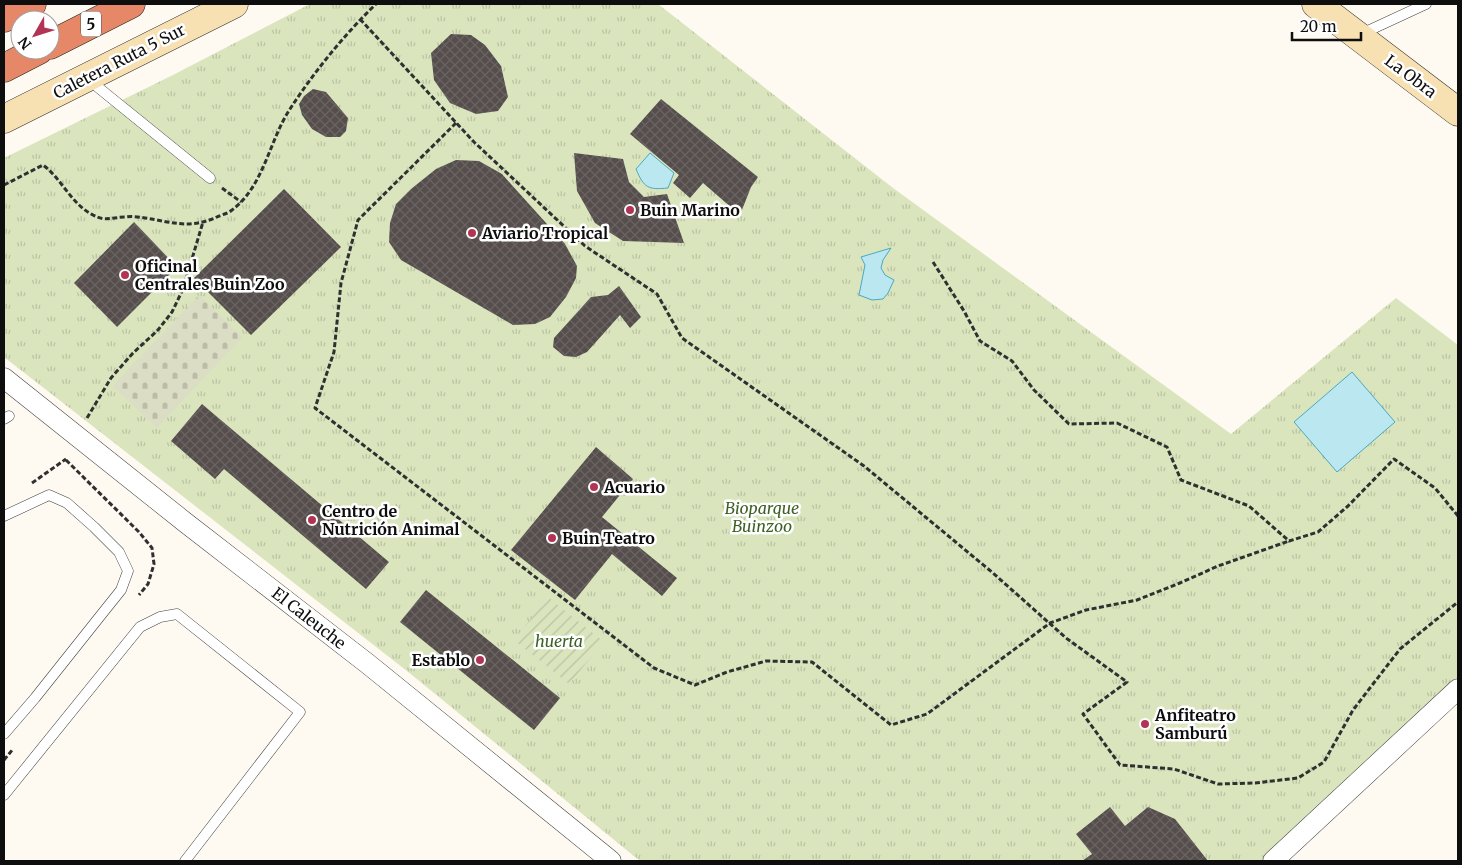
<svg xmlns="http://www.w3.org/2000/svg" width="1462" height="865" font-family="Merriweather,serif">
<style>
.grass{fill:url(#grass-tufts)}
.cemetery{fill:url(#cemetery-stones)}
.garden{fill:url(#garden-furrows)}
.water{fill:#bbe7f0;stroke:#49a9c0}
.building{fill:url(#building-cross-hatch)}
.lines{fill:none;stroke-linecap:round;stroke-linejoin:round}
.lane-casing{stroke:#414141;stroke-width:11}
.street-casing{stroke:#414141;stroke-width:21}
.secondary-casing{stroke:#303030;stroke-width:29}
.highway-casing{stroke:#1f1f1f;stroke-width:29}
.path{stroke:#303030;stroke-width:3;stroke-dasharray:5 2.5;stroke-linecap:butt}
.lane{stroke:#fff;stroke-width:10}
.street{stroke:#fff;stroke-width:20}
.secondary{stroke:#f7e1b3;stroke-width:28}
.highway{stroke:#e68767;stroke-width:28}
.poi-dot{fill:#b13454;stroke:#fff;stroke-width:2}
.labels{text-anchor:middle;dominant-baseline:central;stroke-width:5;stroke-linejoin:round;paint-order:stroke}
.shield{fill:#fff;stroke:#565656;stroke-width:1}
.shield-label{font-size:15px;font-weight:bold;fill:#0e0e0e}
.street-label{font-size:16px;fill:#0e0e0e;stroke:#fff}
.poi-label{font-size:16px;font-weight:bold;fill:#0e0e0e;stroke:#fff;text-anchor:start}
.park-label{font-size:16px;font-style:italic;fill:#3d6025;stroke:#fff}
</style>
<defs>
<pattern id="grass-tufts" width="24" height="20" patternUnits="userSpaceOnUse" patternTransform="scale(1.25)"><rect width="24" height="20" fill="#dae5be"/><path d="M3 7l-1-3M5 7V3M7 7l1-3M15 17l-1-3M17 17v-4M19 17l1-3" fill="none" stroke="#bac3a2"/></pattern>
<pattern id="cemetery-stones" width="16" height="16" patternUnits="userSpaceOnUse" patternTransform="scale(1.25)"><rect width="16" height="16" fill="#dbdec4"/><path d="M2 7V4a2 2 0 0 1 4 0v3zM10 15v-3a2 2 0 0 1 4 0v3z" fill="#bbbda7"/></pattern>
<pattern id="garden-furrows" width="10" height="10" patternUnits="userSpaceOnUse" patternTransform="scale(1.25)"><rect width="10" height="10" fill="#dae5be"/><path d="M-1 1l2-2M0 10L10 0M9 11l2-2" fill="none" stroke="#bac3a2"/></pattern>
<pattern id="building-cross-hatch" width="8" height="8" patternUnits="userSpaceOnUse" patternTransform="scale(1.25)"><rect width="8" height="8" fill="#564e4c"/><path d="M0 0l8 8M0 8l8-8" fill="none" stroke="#696361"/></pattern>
</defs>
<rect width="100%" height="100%" fill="#fef9f1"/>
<path class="grass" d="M310 4H658L893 188 1231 434 1396 298 1458 345V680L1264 861H640L407 671 4 357V158L171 76Z"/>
<path class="cemetery" d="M199 295 243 337 157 428 112 386Z"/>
<path class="garden" d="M548 597 604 642 569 684 514 640Z"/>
<path class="water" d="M650 153 674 173 668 188C648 190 644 188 636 169Z
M891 248 883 260 881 268 885 275 894 280 888 293 883 299 872 300 859 295 865 265 861 257Z
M1352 372 1395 422 1337 472 1294 422Z"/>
<path class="building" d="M451 34 471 35 485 45 501 66 508 97 498 111 476 114 450 103 434 80 431 53Z
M313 89 326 92 348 118 346 131 340 137H326L312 129 302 115 299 104 304 96Z
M661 99 758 177 751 187 740 215 703 183 690 198 673 183 679 175 630 134Z
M574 153 623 159 629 182 644 197 667 194 684 243 623 241 595 223 577 191Z
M456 160 479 161 502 174 565 244 577 266 576 278 566 297 550 317 535 324 513 325 401 260 389 242 390 223 396 204 411 189 436 169Z
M284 189 341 247 251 335 194 278Z
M134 222 177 267 117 327 74 283Z
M619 286 641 317 630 328 620 315 587 352 576 357 564 356 553 347 554 338 591 297 608 295Z
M202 404 389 562 366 589 224 469 215 479 171 441Z
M596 447 633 479 602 517 677 578 662 596 612 554 575 600 511 550Z
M426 590 560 698 534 730 400 622Z
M1110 807 1125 826 1148 807 1175 819 1208 861H1082L1092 854 1076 834Z"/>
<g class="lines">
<defs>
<path id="lane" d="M1359 35 1426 4
M89 80 210 178
M4 419 9 416
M4 516 49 495 67 503 94 527 119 552 128 571 121 590 101 615 35 698 4 734
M4 795 140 627 160 617 177 614 300 712 185 861"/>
<path id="street" d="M4 378 186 523 368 664 611 861
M1273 861 1458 689"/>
<path id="secondary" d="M1316 4 1458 112
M4 119 234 4"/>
<path id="highway" d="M4 18 32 4
M50 45 131 4
M4 68 39 50"/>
</defs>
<use href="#lane" class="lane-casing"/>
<use href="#street" class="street-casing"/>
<use href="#secondary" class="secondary-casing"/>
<use href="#highway" class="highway-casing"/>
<path class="path" d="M360 19 474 142 585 246 657 294 682 338 864 466 993 573 1066 638 1127 682 1083 714 1120 765 1174 769 1218 784 1255 783 1298 778 1324 762 1353 710 1400 649 1458 602
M456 123 358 220 341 283 334 352 315 408 654 668 695 685 727 672 766 661 812 662 891 725 927 714 1050 623 1086 610 1137 600 1180 583 1218 566 1289 541
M4 185 43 165C62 179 71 204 93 215 105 222 113 217 126 217 132 216 139 217 145 218 172 222 187 229 215 218 220 215 227 214 232 210 264 186 269 141 290 109 314 72 344 35 376 4
M222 188 241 202
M933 262 964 311 980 341 1012 361 1034 390 1069 424 1117 423 1167 447 1181 480 1249 506 1289 541 1318 532 1348 506 1394 459 1435 488 1458 516
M87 418 111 378 133 353 158 330 172 312 183 289 203 222
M66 460 139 532 152 548 154 564 148 584 139 595
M32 483 66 459
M4 760 13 749"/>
<use href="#lane" class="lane"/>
<use href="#street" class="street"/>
<use href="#secondary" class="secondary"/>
<use href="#highway" class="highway"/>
</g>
<g class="poi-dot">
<circle cx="630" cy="210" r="5"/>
<circle cx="472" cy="233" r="5"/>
<circle cx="125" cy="275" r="5"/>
<circle cx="594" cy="487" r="5"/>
<circle cx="312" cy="520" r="5"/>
<circle cx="552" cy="538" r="5"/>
<circle cx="480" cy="660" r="5"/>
<circle cx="1145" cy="724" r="5"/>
</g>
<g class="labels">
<rect class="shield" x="81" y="11.5" width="20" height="25" rx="4"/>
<g class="shield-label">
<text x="91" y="24">5</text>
</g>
<g class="street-label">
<text transform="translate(119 61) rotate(-27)">Caletera Ruta 5 Sur</text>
<text transform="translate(1411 76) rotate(37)">La Obra</text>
<text transform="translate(309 618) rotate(38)">El Caleuche</text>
</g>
<g class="poi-label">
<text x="640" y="210">Buin Marino</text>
<text x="482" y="233">Aviario Tropical</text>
<text x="135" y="266">Oficinal<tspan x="135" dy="18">Centrales Buin Zoo</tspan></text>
<text x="604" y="487">Acuario</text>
<text x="322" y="511">Centro de<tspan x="322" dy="18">Nutrición Animal</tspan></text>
<text x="562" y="538">Buin Teatro</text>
<text x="470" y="660" text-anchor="end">Establo</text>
<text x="1155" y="715">Anfiteatro<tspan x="1155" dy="18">Samburú</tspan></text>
</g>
<g class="park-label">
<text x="762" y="508">Bioparque<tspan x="762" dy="18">Buinzoo</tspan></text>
<text x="559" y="641">huerta</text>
</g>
</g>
<rect width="1462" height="865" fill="none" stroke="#0e0e0e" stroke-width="10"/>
<g transform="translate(35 35) rotate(231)"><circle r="24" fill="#ffffff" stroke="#9f9f9f"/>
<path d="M0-4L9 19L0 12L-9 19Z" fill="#b13454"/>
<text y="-8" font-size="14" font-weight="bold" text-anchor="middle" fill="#0e0e0e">N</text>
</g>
<path d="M1292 32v8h69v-8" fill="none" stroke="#0e0e0e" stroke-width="2.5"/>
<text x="1300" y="32" font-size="15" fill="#0e0e0e" stroke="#ffffff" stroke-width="4" paint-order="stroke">20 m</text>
</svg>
